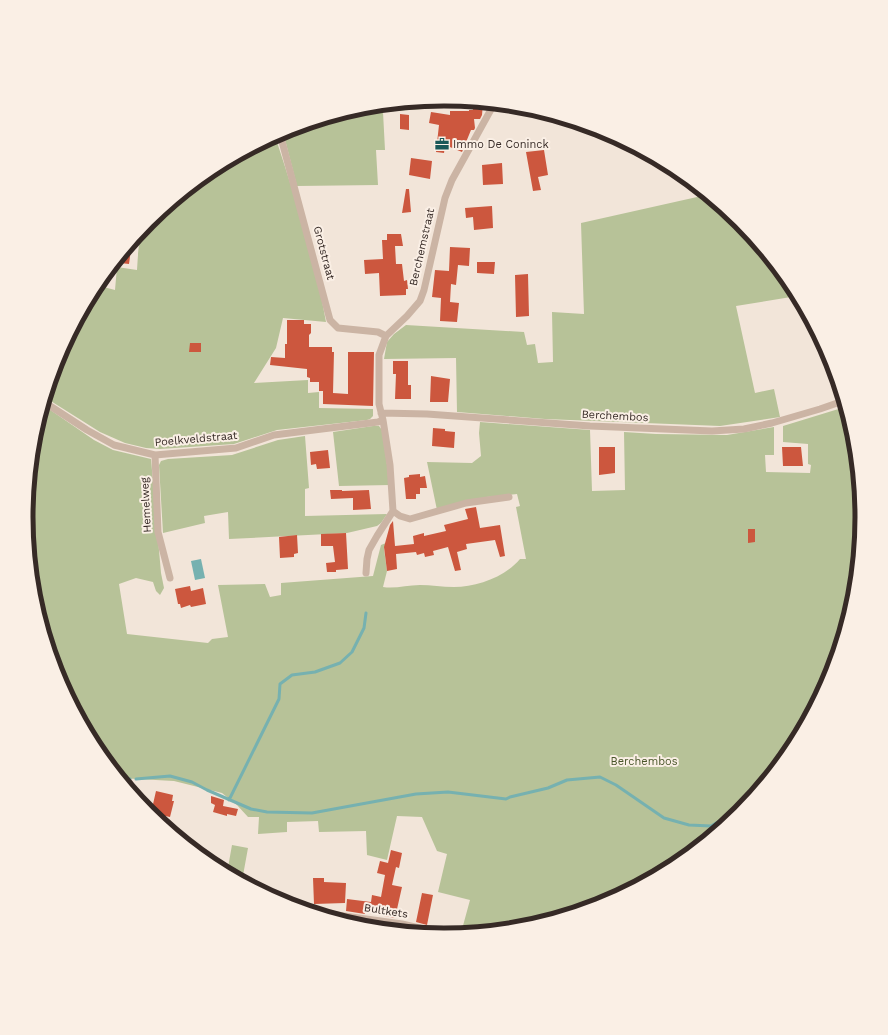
<svg xmlns="http://www.w3.org/2000/svg" width="888" height="1035" font-family="'Work Sans',sans-serif">
<style>
.green{fill:#b7c298}
.water{fill:#76b1b0}
.lines{fill:none;stroke-linecap:round;stroke-linejoin:round}
.stream{stroke:#76b1b0;stroke-width:3}
.building{fill:#cc573e}
.minor{stroke:#cbb4a4;stroke-width:7}
.labels{text-anchor:middle;dominant-baseline:central;stroke-width:4;stroke-linejoin:round;paint-order:stroke}
.poi-label{font-size:11px;fill:#362a26;stroke:#faefe5;text-anchor:start}
.street-label{font-size:11px;fill:#362a26;stroke:#faefe5}
.park-label{font-size:11px;fill:#485529;stroke:#faefe5}
.rim{fill:none;stroke:#362a26;stroke-width:5}
</style>
<rect width="100%" height="100%" fill="#f2e5d9"/>
<path class="green" d="M444 100H448V107L383 112 385 150H376L378 185 297 186 283 132 363 107Z
M275 136C295 197 315 259 326 322L283 318 276 348 254 383 308 380V393L319 392V408L373 409V416L370 419 367 420 277 430 234 444 160 449 146 448 125 443 100 432 46 398 58 357 96 285 115 290 117 267 137 270C138 258 138 226 151 220 154 219 160 219 163 219L160 212 212 170Z
M706 195 740 222 788 280 791 297 736 306 755 393 774 389 780 417 720 426 545 419 457 412 456 358 384 359 387 342 394 334 406 325 524 332 527 345 535 344 538 363 553 362 552 312 584 314 581 223Z
M43 405 94 440 113 450 151 459 161 573 164 588 160 595 156 591 153 582 136 578 119 584 127 634 208 643 212 639 228 637 218 585 265 584 270 597 281 595V583L373 576 381 545 386 543 384 549 387 571 383 587C395 589 407 585 420 585 431 585 442 587 454 587 477 587 505 577 520 559H526L516 507 520 506 517 494 487 497 437 510 427 462 472 463 481 456 479 433 480 422 590 430 592 491 625 490 624 432 656 434 727 435 774 427V455H765L766 472 810 473 811 465 808 464V444L783 442V426L845 407 854 436 862 518 854 599 830 678 791 750 739 813 676 865 604 904 525 928 464 933H461L470 900 438 892 447 854 437 851 422 817 397 816 387 860 367 855 366 831 319 832 318 821 287 822V832L258 834 259 817H248L237 805 222 793 174 781 119 778 96 750 58 677 34 599 26 517 27 504 31 502 30 480 34 436Z
M373 426H379L382 430 390 485 339 486 333 432Z
M305 436 309 488 305 489V516L387 514 381 523 377 526 347 533 229 539 228 512 204 516 205 523 163 533 159 465 161 461 168 459 232 455 278 440Z
M232 845 248 848 242 881 227 873Z
M333 919 397 926 428 934 362 927Z"/>
<path class="water" d="M201 559 205 578 195 580 191 561Z"/>
<g class="lines">
<path class="stream" d="M136 779 170 776 192 782 207 790 251 809 267 812 312 813 416 794 448 792 506 799 510 797 548 788 567 780 600 777 616 785 664 818 689 825 711 826 745 806
M121 780 130 779
M229 800 279 699 280 684 292 675 315 672 340 663 352 652 364 628 366 613"/>
</g>
<path class="building" d="M472 102 483 103 482 115 480 119H474L475 128 474 130H471L462 152 445 145 444 153 436 152 439 125 429 123 431 112 450 115V111H469V110H473Z
M400 114 409 115V130L400 129Z
M544 150 548 175 538 177 541 190 533 191 526 152Z
M411 158 432 161 430 179 409 175Z
M502 163 503 184 483 185 482 165Z
M406 189H409L411 212 402 213Z
M492 206 493 228 474 230 473 217 466 218 465 208Z
M387 234H401L403 246H395L396 264H402L404 281 407 280 408 289H406V295L380 296 379 273 365 274 364 260 383 259 382 240H387Z
M132 242 129 264 120 263 121 256Z
M450 247 470 248 469 266 458 265 456 285 451 284 450 302 459 303 457 322 440 321 441 298 432 297 435 270 449 271Z
M477 262H495L494 274 477 273Z
M528 274 529 316 516 317 515 275Z
M287 320H304V324H311V333L309 335V347H332V352H334L333 393 348 394V352H374L373 406 323 404V391H319V382H310V378L307 377V369L270 365 271 357 285 358V344H287Z
M190 343H201V352H189Z
M393 361H408V385H411V399H395L396 374H393Z
M431 376 450 379 448 402H430Z
M433 428 445 429V431L455 432 454 448 432 446Z
M599 447H615V473L599 475Z
M782 447H801L803 466H783Z
M328 450 330 468 317 469 316 464 311 465 310 452Z
M420 474V477L425 476 427 488H420V494H416V499H406L404 478 409 477V475Z
M330 490H342V491L369 490 371 509 353 510V498L331 499Z
M476 507 480 528 500 525 505 556 500 557 495 540 466 544 467 549 457 552 461 570 455 571 448 547 433 551 434 555 425 557 424 553 417 555 416 552 396 554 397 569 387 571 384 547 390 525 393 521 395 546 414 544 413 536 424 533V536L446 531 444 525 468 519 465 509Z
M748 529H755V542L748 543Z
M346 533 348 569 336 570V572H327L326 563 335 562 333 546H321V534Z
M297 535 298 553 294 554V557L280 558 279 537Z
M190 586 191 591 203 588 206 604 191 607 190 605 181 608 180 604H178L175 589Z
M156 791 173 795 172 801H174L170 817 151 813Z
M211 796 224 800 223 806 238 809 236 816 227 814V816L213 812 215 805 211 803Z
M391 850 402 853 399 868 396 867 392 885 402 887 395 918 384 916 385 914 365 909V914L346 911 347 899 371 902 372 895 381 897 385 875 377 873 380 861 388 863Z
M313 878H324V882L346 883 345 903 314 904Z
M422 893 433 895 427 925 416 922Z"/>
<g class="lines">
<path class="minor" d="M280 134 330 320 338 328 378 332 386 336
M44 402 87 430 114 445 155 455 236 448 274 435 378 422 383 420
M381 413 427 414 590 426 712 431 744 429 772 423 820 409 843 401
M155 455 158 532 170 578
M393 511 400 516 410 519 466 503 509 497
M366 573 367 559 369 550 377 536 393 511 390 465 383 420 379 404V355L386 336 407 316 420 301 424 290 445 198 452 180 494 104
M127 787 129 782
M318 914 323 913 402 924 449 935"/>
</g>
<defs>
<symbol id="office-bare" viewBox="-9 -9 18 18"><path d="M-6-3h4V-5.5h4V-3h4V5H-6ZM-1-4.5V-3h2v-1.5ZM-6 0V1H6V0Z" fill="#1a5959" stroke="#faefe5" stroke-width="2.5" paint-order="stroke"/></symbol>
</defs>
<g fill-rule="evenodd">
<use href="#office-bare" x="432" y="134" width="20" height="20"/>
</g>
<g class="labels">
<g class="poi-label">
<text x="453" y="144">Immo De Coninck</text>
</g>
<g class="street-label">
<text transform="translate(422 247) rotate(-77)">Berchemstraat</text>
<text transform="translate(324 253) rotate(75)">Grotstraat</text>
<text transform="translate(615 416) rotate(3)">Berchembos</text>
<text transform="translate(196 439) rotate(-5)">Poelkveldstraat</text>
<text transform="translate(146 505) rotate(-93)">Hemelweg</text>
<text transform="translate(386 911) rotate(9)">Bultkets</text>
</g>
<g class="park-label">
<text x="644" y="761">Berchembos</text>
</g>
</g>
<path d="M0 0H888V1035H0ZM33 517a411 411 0 1 1 822 0a411 411 0 1 1-822 0Z" fill="#faefe5" fill-rule="evenodd"/>
<path class="rim" d="M33 517a411 411 0 1 1 822 0a411 411 0 1 1-822 0Z"/>
</svg>
